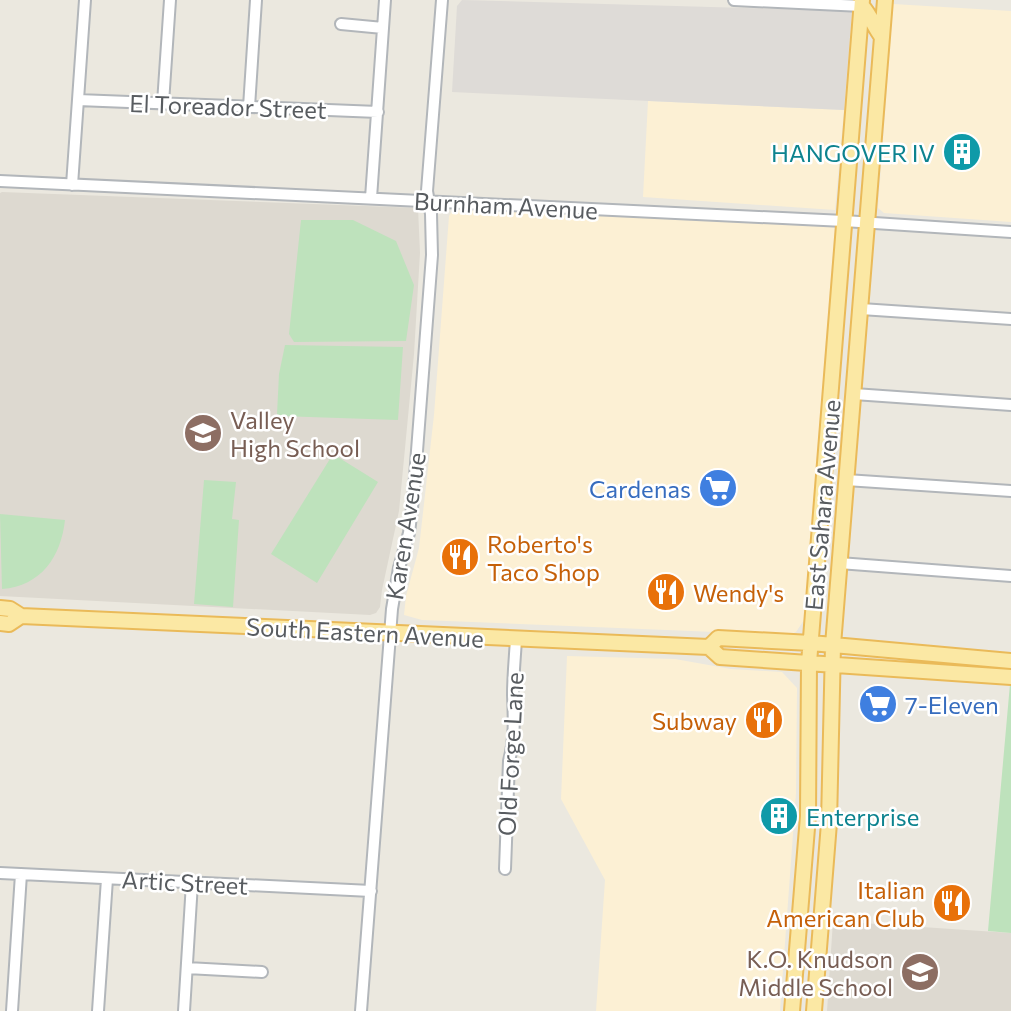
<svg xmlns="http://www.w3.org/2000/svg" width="1011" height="1011" font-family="Commissioner,sans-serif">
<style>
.commercial{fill:#fcf0d4}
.industrial{fill:#dedbd7}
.education{fill:#ddd9d0}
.green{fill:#bee2bc}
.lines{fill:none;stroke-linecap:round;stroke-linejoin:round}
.minor-casing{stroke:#b2b6ba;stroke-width:14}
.major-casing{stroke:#eaba59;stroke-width:18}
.minor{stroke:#fff;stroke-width:10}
.major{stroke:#fbe8a4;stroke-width:14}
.labels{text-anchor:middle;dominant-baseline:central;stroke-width:5;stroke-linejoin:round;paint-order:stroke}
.street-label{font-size:24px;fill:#585c60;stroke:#fff}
.culture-label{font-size:24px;fill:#0d838f;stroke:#fff;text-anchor:end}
.education-label{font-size:24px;fill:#785e54;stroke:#fff;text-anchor:start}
.shop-label{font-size:24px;fill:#366cbe;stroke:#fff;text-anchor:end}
.food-label{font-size:24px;fill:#c56008;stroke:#fff;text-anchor:start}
</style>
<rect width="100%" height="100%" fill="#ebe8df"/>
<path class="commercial" d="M893 4 1011 11V222L884 213 878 208Z
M648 101 844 110 835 210 643 197Z
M454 208 835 226 804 620 796 632 789 635 422 620 404 615 406 596 419 548 434 415 449 216Z
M567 656 675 659 731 669 782 672 797 688 796 793 780 1011H596L605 880 561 799Z"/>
<path class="industrial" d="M462 0 852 11 844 110 452 92 457 6Z"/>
<path class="education" d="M2 192 418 208 420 253 414 354 399 511 382 590 380 607 376 613 370 615 0 596V193Z
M833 921 1011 933V1011H827Z"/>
<path class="green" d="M301 220H353L396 241 414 285 406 341 294 342 289 334Z
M285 345 403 347 398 420 280 416 277 414 279 374Z
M333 454 378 482 317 583 271 554Z
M204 480 236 482 232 519 239 520 233 607 194 604Z
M0 514 65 520C61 557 41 586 2 589Z
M1010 684H1011V933L988 931Z"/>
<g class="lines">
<defs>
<path id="minor" d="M734 0 862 6
M341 24 383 28
M78 100 378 112
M163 103 170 0
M249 107 256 0
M0 181 844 221 1011 232
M72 185 85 0
M371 198 385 0
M861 309 1011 319
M854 394 1011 405
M846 480 1011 491
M839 563 1011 576
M505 869 509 761C515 738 514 718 513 695 513 676 515 657 516 639
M0 873 371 891
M187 968 262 972
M12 1011 21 874
M98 1011 107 879
M184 1011 192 883
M361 1011 392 609 399 568 409 533 414 490 432 255 431 214 427 191 442 0"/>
<path id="major" d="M862 6C871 16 874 27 882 37
M0 608 10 609 21 616 709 647 720 657 1011 677
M0 623 9 624 21 616
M709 647 718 638 811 643 1011 661
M792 1011 808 816 809 663 862 0
M814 1011 829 823 833 645 885 0"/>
</defs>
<use href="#minor" class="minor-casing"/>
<use href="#major" class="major-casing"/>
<use href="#minor" class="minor"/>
<use href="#major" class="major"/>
</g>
<defs>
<symbol id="building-disc" viewBox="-11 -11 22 22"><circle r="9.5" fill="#0f9aa8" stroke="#fff"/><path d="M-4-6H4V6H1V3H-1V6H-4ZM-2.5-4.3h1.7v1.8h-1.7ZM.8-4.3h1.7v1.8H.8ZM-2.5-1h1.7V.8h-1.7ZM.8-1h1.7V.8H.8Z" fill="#fff"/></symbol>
<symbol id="school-disc" viewBox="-11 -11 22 22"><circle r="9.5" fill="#8d6e63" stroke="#fff"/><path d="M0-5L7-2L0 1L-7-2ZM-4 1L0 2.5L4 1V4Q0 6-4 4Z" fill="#fff"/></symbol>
<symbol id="supermarket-disc" viewBox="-11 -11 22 22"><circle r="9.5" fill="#3f7fe0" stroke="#fff"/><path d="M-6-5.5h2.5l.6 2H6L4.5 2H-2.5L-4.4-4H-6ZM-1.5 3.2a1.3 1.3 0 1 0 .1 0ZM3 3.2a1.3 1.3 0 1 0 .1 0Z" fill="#fff"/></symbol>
<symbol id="restaurant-disc" viewBox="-11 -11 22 22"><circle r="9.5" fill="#e8710a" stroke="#fff"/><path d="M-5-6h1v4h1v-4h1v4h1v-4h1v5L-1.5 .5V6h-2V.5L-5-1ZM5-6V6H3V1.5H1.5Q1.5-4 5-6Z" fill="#fff"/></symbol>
</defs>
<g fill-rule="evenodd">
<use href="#building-disc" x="940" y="130" width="44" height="44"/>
<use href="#school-disc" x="181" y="411" width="44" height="44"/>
<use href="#supermarket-disc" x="696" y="466" width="44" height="44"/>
<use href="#restaurant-disc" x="438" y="535" width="44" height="44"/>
<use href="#restaurant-disc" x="644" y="570" width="44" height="44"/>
<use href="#supermarket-disc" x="856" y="682" width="44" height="44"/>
<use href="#restaurant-disc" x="742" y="698" width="44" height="44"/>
<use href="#building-disc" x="757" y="794" width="44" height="44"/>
<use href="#restaurant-disc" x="930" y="881" width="44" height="44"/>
<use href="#school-disc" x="898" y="950" width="44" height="44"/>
</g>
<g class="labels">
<g class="street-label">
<text transform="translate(228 106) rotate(2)">El Toreador Street</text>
<text transform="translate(506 205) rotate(3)">Burnham Avenue</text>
<text transform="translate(822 505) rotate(-85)">East Sahara Avenue</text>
<text transform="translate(405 526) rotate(-81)">Karen Avenue</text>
<text transform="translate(365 632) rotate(3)">South Eastern Avenue</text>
<text transform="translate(510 754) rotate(-87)">Old Forge Lane</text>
<text transform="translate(185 882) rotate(3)">Artic Street</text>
</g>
<g class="culture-label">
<text x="935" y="152">HANGOVER IV</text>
<text x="806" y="816" text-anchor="start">Enterprise</text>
</g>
<g class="education-label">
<text x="230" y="419">Valley<tspan x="230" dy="28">High School</tspan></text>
<text x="893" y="958" text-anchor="end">K.O. Knudson<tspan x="893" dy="28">Middle School</tspan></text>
</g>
<g class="shop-label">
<text x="691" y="488">Cardenas</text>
<text x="905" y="704" text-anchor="start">7-Eleven</text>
</g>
<g class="food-label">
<text x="487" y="543">Roberto's<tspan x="487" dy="28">Taco Shop</tspan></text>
<text x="693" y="592">Wendy's</text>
<text x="737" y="720" text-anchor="end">Subway</text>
<text x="925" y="889" text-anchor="end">Italian<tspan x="925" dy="28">American Club</tspan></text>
</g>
</g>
</svg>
